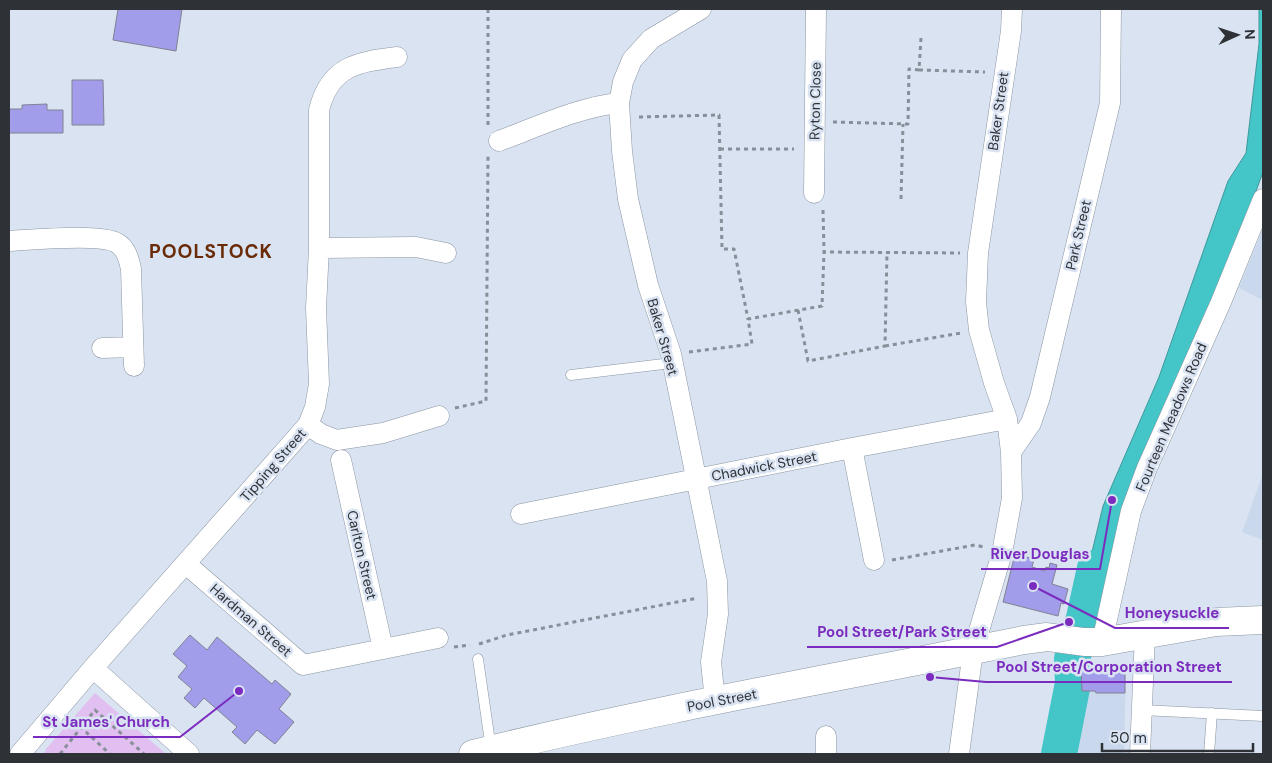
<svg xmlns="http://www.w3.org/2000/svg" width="1272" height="763" font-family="'DM Sans',sans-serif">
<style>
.built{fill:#c9d8ec}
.green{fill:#e1bff1}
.water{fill:#44c5c7;stroke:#3d999c}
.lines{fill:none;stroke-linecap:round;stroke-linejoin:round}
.river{stroke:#44c5c7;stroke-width:36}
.building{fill:#a19dea;stroke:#818291}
.lane-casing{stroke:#8b95a2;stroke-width:11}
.street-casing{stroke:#8b95a2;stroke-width:21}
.secondary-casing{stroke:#8b95a2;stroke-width:29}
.path{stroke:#888f99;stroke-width:3;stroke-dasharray:4 4;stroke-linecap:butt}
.lane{stroke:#fff;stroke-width:10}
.street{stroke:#fff;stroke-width:20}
.secondary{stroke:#fff;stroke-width:28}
.labels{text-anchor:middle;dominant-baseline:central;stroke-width:5;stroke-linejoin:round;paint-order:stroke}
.street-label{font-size:14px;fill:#2e3237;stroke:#d9e3f2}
.district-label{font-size:19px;font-weight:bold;letter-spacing:1px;fill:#6a2b08;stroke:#d9e3f2}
.leader{fill:none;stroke:#7b2cbf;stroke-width:2}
.callout-dot{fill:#7b2cbf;stroke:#d9e3f2;stroke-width:2}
.callout-label{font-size:15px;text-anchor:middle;font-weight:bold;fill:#7b2cbf;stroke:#d9e3f2;stroke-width:5;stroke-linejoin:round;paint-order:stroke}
</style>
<rect width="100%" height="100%" fill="#d9e3f2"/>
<path class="built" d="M1263 229V300L1239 288Z
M1263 474V540L1242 532Z
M1089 661 1126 664 1124 754H1072Z"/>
<path class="green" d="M95 693 166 754H44L46 749Z"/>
<path class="water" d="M1259 9H1263V172L1241 232 1122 508 1099 609 1094 617 1077 615 1103 506 1159 377 1228 181 1246 153 1259 44Z
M1064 662 1079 663 1080 694 1069 754H1048L1059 698Z"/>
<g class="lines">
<path class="river" d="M1059 754 1073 683 1072 659 1084 618 1095 568"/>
</g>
<path class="building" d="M118 9H182L176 51 113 40Z
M72 80H103L104 125H72Z
M47 104V110H63V133H9V109H22V105Z
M1015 554 1034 559 1032 567 1045 571 1046 567 1049 568 1050 563 1057 565 1052 584 1068 589 1064 604 1061 603 1058 616 1003 602Z
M190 635 207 650 217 637 272 684 275 680 291 694 279 709 294 722 275 744 257 730 245 744 232 732 237 727 204 698 195 708 184 698 192 689 178 677 187 666 173 654Z
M1081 669H1125V693H1096L1095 691H1082Z"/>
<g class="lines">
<defs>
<path id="lane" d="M571 375 672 363
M478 659 491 749
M1142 710 1263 716
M1209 754 1212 713"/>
<path id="street" d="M701 9 651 39 632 60 623 82 619 103 622 151 628 199 648 285 671 354 717 581 718 614 711 662 715 701
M499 141C537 127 579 107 619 103
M814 193 816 9
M9 241C31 240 100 233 117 243 126 248 129 259 131 269L134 366
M319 248 416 247 446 253
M102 348 133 347
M308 425 321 434 337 440 383 433 439 416
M852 448 874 560
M1011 452 1031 423 1040 397 1110 103 1111 9
M341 460 383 649
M521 514 852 448 1007 419
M186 564 303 665 438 638
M1102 642 1131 511 1147 468 1221 302 1263 199
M93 668 189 754
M826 736V754
M20 754 93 668 308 425 315 407 319 384 316 308 319 248V110C330 66 357 62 397 57
M959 754 973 651 1002 553 1012 498 1011 452 1007 419 994 383 979 330 976 302 978 253 1011 31 1012 9
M1140 754 1145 634"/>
<path id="secondary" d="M473 754C655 709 840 677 1024 640L1047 637 1084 642H1102L1216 622 1263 620"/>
</defs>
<use href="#lane" class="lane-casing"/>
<use href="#street" class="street-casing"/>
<use href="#secondary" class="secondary-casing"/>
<path class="path" d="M921 38 919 70 985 72
M639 117 719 115 722 249H734L748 319
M833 122 908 124 909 69 919 70
M488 125V9
M720 149H794
M901 199 903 124
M823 210 824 252
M798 310 808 361 885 346 887 252
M885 346 961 333
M689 352 752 344 748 319 822 306 824 252 960 253
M455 408 486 401 488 156
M892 560 975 545 984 547
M479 644 507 635 698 598
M454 647 470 645
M74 721 110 754
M60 754 95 710 144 754"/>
<use href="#lane" class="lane"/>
<use href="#street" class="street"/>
<use href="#secondary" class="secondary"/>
</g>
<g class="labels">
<g class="street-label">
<text transform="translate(815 101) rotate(-89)">Ryton Close</text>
<text transform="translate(998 111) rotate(-82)">Baker Street</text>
<text transform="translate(1078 235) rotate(-77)">Park Street</text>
<text transform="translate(663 337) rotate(74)">Baker Street</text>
<text transform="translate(1171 417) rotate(-67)">Fourteen Meadows Road</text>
<text transform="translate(273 465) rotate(-49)">Tipping Street</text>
<text transform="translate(764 466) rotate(-11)">Chadwick Street</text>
<text transform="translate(362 555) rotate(77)">Carlton Street</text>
<text transform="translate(251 620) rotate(41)">Hardman Street</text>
<text transform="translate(722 700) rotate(-11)">Pool Street</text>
</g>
<g class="district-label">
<text x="211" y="251">POOLSTOCK</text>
</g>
</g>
<path class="leader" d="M1112 500L1100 569H981M1033 586L1115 628H1229M1069 622L997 647H807M930 677L986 682H1232M239 691L180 737H33"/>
<g class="callout-dot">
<circle cx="1112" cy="500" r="5"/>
<circle cx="1033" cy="586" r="5"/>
<circle cx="1069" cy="622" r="5"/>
<circle cx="930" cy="677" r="5"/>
<circle cx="239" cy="691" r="5"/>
</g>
<g class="callout-label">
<text x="1040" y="559">River Douglas</text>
<text x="1172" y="618">Honeysuckle</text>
<text x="902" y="637">Pool Street/Park Street</text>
<text x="1109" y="672">Pool Street/Corporation Street</text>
<text x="106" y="727">St James' Church</text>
</g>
<rect width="1272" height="763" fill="none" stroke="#2e3237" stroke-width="20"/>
<g transform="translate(1237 35) rotate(87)" stroke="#d9e3f2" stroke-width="4" paint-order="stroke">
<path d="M0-4L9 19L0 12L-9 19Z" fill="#2e3237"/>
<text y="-8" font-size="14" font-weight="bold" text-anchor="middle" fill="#2e3237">N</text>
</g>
<path d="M1102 743v8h151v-8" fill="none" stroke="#2e3237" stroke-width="2.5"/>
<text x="1110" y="743" font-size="15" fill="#2e3237" stroke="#d9e3f2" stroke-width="4" paint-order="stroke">50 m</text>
</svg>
